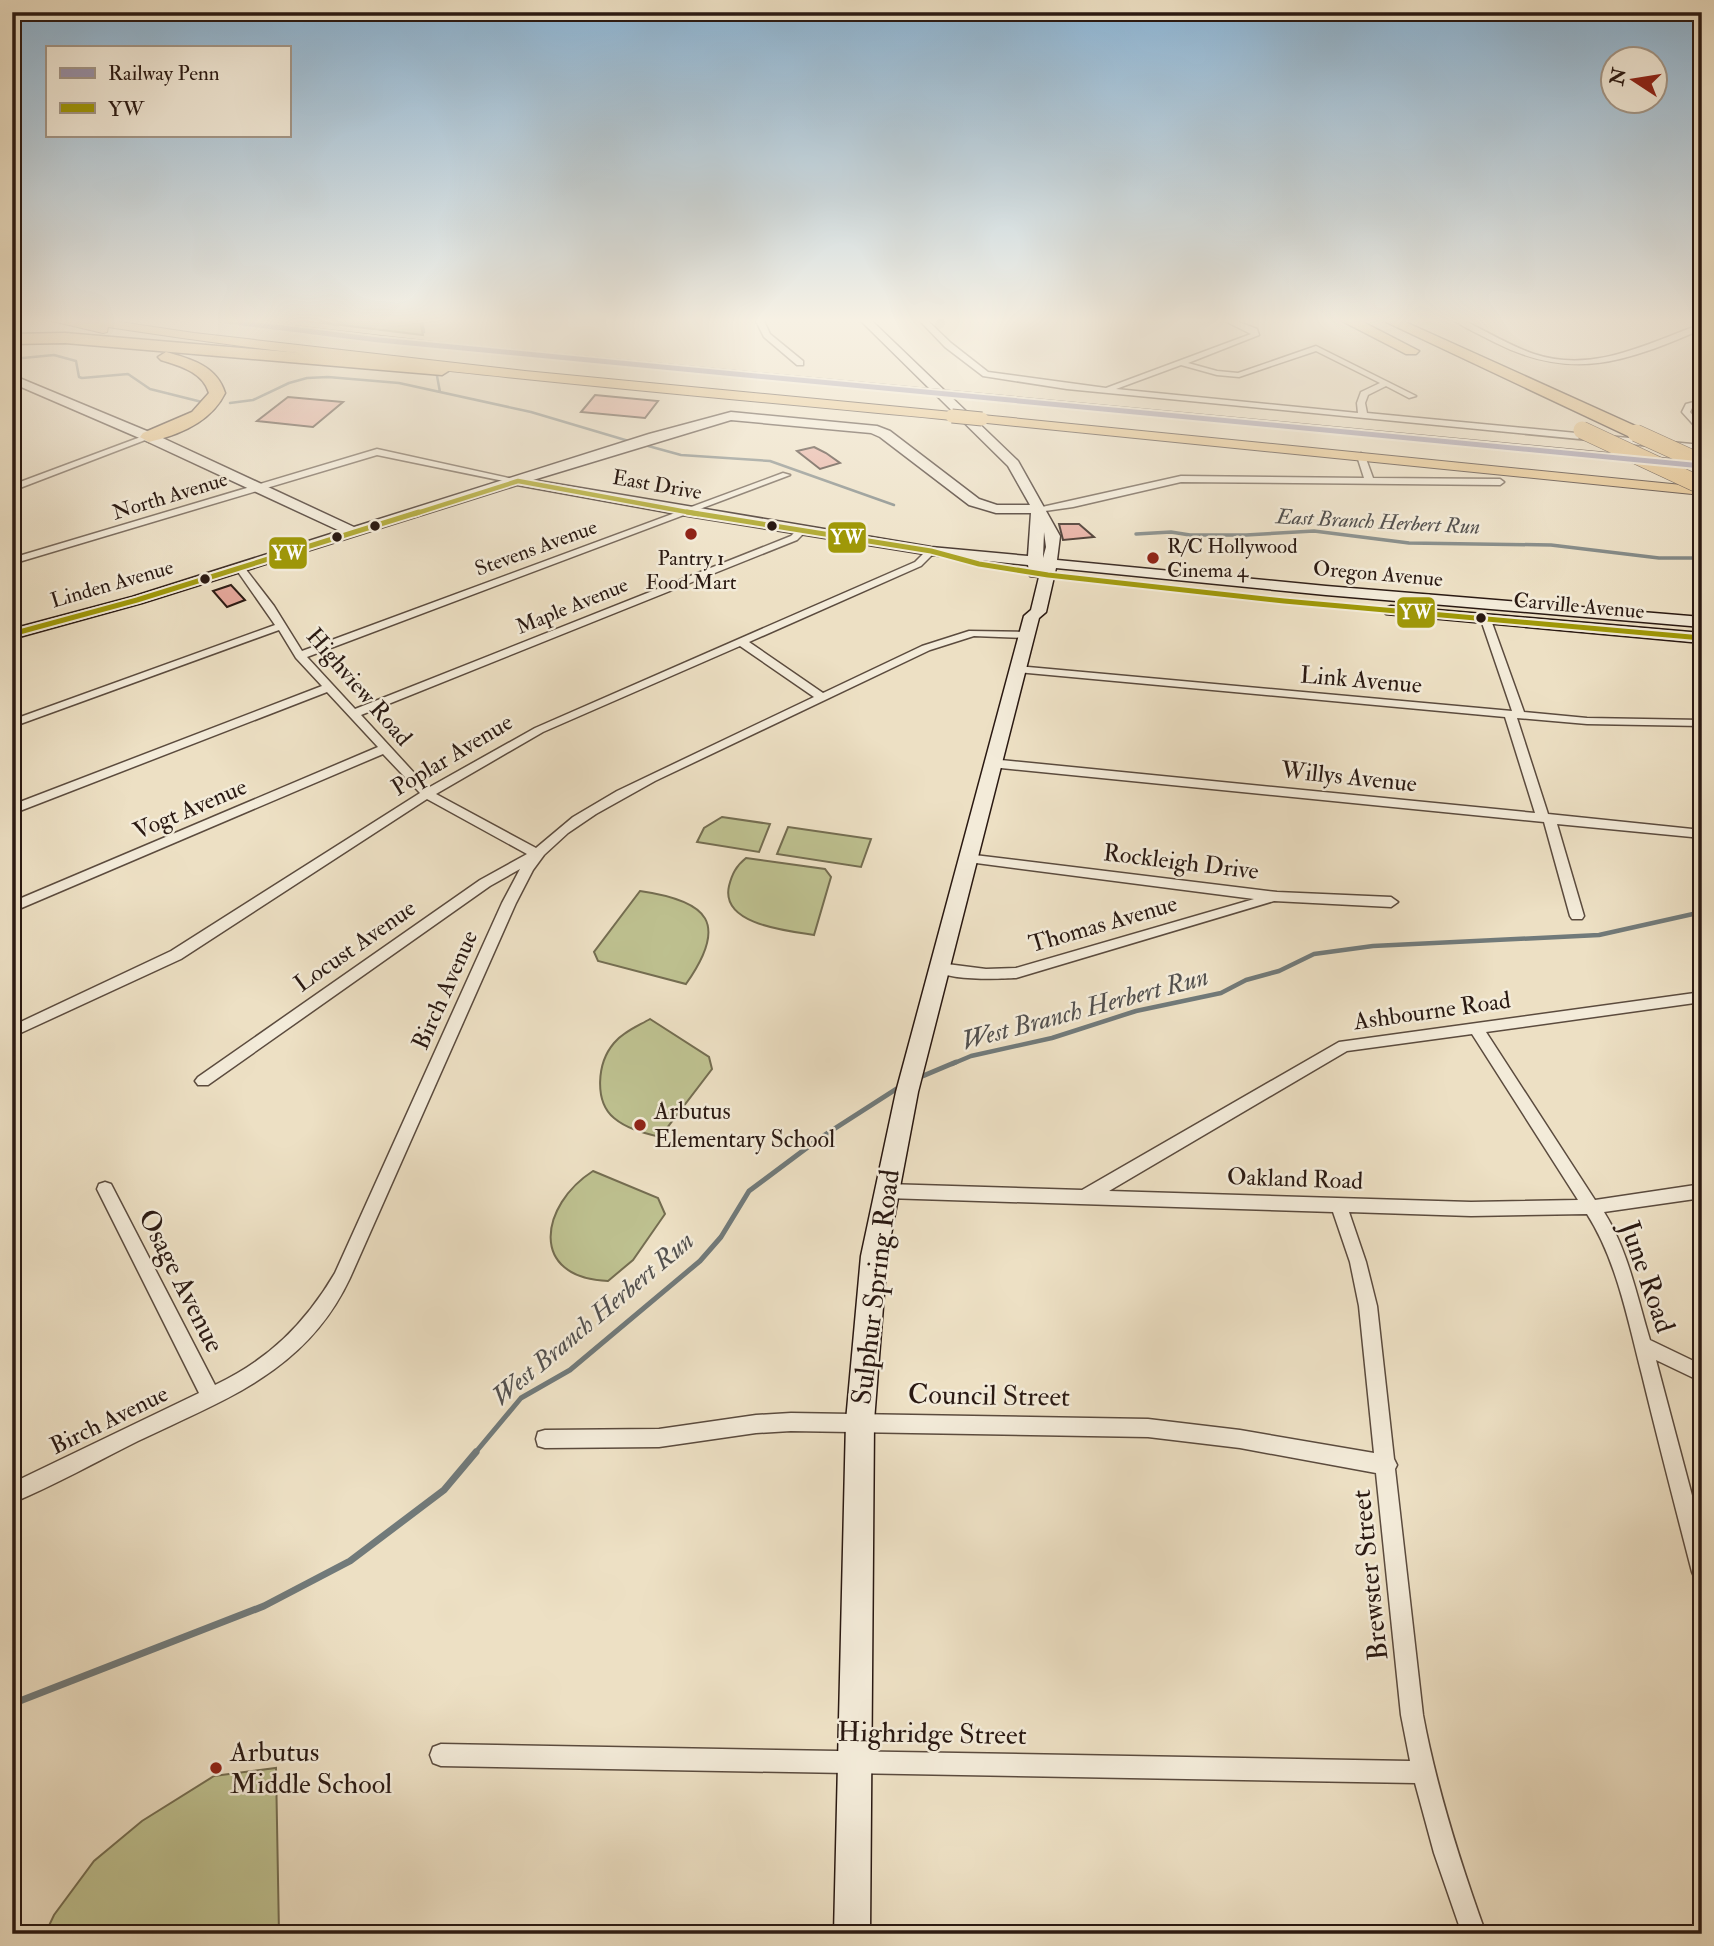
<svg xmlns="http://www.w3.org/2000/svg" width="1714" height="1946" font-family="'IM FELL Double Pica',serif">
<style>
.green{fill:#bec190;stroke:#746d51;stroke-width:2}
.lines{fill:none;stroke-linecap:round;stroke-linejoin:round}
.stream-far4{stroke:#717a7a;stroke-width:2.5}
.stream-far3{stroke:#717a7a;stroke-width:3.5}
.stream-far2{stroke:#717a7a;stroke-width:4.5}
.stream-far1{stroke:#717a7a;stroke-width:5}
.stream{stroke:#717a7a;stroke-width:7}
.building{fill:#e6a89c;stroke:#2a1912;stroke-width:2}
.street-casing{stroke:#5b4b3e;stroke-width:3}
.secondary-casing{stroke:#2a1912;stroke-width:3}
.primary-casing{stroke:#2a1912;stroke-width:2}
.highway-casing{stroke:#2a1912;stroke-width:3}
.street{fill:#f3ebd9;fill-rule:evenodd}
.secondary{fill:#f3ebd9;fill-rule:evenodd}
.primary{fill:#e6c082;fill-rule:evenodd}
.highway{fill:#e6c082;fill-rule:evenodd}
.rail-casing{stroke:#2a1912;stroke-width:4.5}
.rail{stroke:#f3ebd9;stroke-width:2.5;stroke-dasharray:8;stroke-linecap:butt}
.primary-bridge-casing{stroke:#2a1912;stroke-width:15;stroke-linecap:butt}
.highway-bridge-casing{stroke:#2a1912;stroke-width:18;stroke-linecap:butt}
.primary-bridge{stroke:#e6c082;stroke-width:13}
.highway-bridge{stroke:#e6c082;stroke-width:17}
.bus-1-far1-casing{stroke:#f3ebd9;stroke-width:8}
.bus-1-casing{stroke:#f3ebd9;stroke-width:9}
.bus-1-far1{stroke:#9f9808;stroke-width:4.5}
.bus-1{stroke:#9f9808;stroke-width:5}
.rail-1-casing{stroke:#f3ebd9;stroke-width:9}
.rail-1{stroke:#9892aa;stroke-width:5}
.bus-dot{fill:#2a1912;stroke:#f3ebd9;stroke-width:2.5}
.poi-dot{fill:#8f2418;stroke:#f3ebd9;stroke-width:2.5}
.labels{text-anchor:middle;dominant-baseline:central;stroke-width:5;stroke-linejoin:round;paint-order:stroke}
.far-street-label{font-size:21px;fill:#2a1912;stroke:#f3ebd9}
.far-water-label{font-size:21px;font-style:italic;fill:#53514f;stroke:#f3ebd9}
.far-poi-label{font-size:21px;fill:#2a1912;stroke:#f3ebd9;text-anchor:start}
.street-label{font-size:24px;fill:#2a1912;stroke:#f3ebd9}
.poi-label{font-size:24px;fill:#2a1912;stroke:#f3ebd9;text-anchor:start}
.water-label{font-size:26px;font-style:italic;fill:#53514f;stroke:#f3ebd9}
.near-street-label{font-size:28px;fill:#2a1912;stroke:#f3ebd9}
.near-poi-label{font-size:28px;fill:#2a1912;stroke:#f3ebd9;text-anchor:start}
.line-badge{stroke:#f3ebd9;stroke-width:2.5}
.badge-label{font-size:19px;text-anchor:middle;font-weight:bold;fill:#fff}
</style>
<rect width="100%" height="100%" fill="#ede0c4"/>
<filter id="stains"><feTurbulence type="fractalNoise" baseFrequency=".00286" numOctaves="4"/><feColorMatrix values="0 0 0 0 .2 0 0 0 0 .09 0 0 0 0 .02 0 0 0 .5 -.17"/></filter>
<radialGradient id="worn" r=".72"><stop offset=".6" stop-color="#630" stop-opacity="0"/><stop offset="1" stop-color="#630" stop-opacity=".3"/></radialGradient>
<path class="green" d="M308 321H420L423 335Z
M722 817 770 824 759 852 697 842 704 828Z
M788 827 871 839 861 867 777 854Z
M746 858 825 869 831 877 814 935C789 931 720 925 729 886 732 874 736 866 746 858Z
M640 891C709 901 729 923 686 984L598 961 594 952Z
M650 1019 709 1057 712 1069 660 1137C644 1133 627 1129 614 1118 594 1101 597 1063 614 1043 623 1032 638 1026 650 1019Z
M593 1171 658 1198 665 1214 633 1260 608 1281C528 1278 540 1205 593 1171Z
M276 1768 279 1934H45L54 1915 94 1861 142 1821 214 1776Z"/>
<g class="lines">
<path class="stream-far4" d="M422 321 424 332
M12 359 54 355 76 361 79 377 82 378 128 374 150 389 202 402
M437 376 440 392
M230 403 253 400 289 383 307 378 328 377 399 383 531 412 632 442
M641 444 681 455 770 461 894 505"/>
<path class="stream-far3" d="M1136 534 1171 532 1190 535H1246L1314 531 1409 543 1551 545 1659 558H1702"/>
<path class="stream-far2" d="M952 1064 971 1056 1052 1038 1136 1011 1221 993 1246 980 1279 971 1314 954 1373 946 1599 935 1702 912"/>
<path class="stream-far1" d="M918 1078 956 1062
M475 1453 521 1398 570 1370 700 1261 721 1237 749 1191 820 1138 901 1086"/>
<path class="stream" d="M12 1704 264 1606 350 1561 444 1490 476 1452"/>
</g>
<path class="building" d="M595 395 658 401 645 418 581 412Z
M288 397 343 402 313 427 257 421Z
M814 447 826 453 840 463 820 469 797 451Z
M1059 524H1079L1094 537 1063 540Z
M231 585 245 600 227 607 213 591Z"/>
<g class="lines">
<defs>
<path id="street" d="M756 321H764L770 334 803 361V365H797L764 337Z
M920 321H928L951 343 988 372 1106 388 1251 334 1225 321H1236L1257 329 1259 335 1188 363 1217 371 1238 373 1316 346 1416 396 1409 398 1386 386 1368 395 1365 403 1367 413 1702 445V451L1067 389 983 376 945 347ZM1316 351 1380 383 1361 392 1357 403 1358 413 1116 389 1181 365 1217 375 1239 377Z
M1455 321H1465C1488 332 1510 346 1534 354 1594 374 1647 343 1702 324V329C1626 362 1572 382 1494 342 1481 335 1467 329 1455 321Z
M1702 400V405L1692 408 1690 412 1702 426V434L1682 412 1686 404Z
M146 435 153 437 12 491V485Z
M377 449 522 481 518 484 377 455 12 564V558Z
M1361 453 1365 456 1373 478 1500 479 1504 482 1500 485 1181 482 1073 507 1038 512 1033 509 1181 476 1364 478 1357 456Z
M783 473 790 475 307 657 355 709 791 536 799 528 807 530 797 540 361 715 428 788 535 728 915 562 928 549 936 551 921 566 749 642 823 693 922 646 969 631 1027 632 1032 635 1027 638 974 636 930 650 655 781 596 814 568 833 544 855 533 870 516 903 350 1278C306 1372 225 1399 138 1441 96 1462 55 1485 12 1503V1483L199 1393 97 1189 99 1184 105 1182 111 1184 215 1385C268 1360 305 1324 335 1273L502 903 520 869 490 886 208 1085H198L195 1081 198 1077 480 880 527 854 427 799 181 959 12 1037V1026L171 951 420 793 383 754 12 912V902L378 747 327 692 12 814V805L322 686 296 658 279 630 12 727V720L275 625 236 569 238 567H244L274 606 302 651ZM740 646 814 697 617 791 573 817 536 848 436 794 543 732Z
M1486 617 1491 620 1524 712 1587 718 1702 720V726L1587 724 1517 718 1548 814 1702 830V838L1557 824 1584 916 1582 919H1572L1570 916 1544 822 991 767 985 763 991 759 1535 813 1505 717 1017 672 1012 669 1017 666 1512 711 1481 620Z
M966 854 1277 892 1391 897 1398 902 1391 907 1274 901 1016 978C998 979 943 981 932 968L939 963 986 969 1016 968 1254 899 961 861 960 858 961 855Z
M1702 992V1002L1486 1032 1595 1200 1702 1184V1198L1604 1212C1628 1250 1637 1297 1650 1340L1702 1365V1382L1656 1360 1702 1533V1582L1695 1579 1692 1572C1675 1506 1658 1441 1642 1375 1628 1321 1617 1261 1587 1214L1471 1216 1349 1212 1366 1262 1377 1306 1394 1459 1397 1465 1395 1469 1423 1715C1437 1790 1460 1862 1486 1934H1462L1434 1853 1415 1783 441 1766 433 1763 430 1755 433 1747 441 1744 1410 1761 1401 1715 1376 1473 1240 1448 1148 1437 791 1431 756 1433 659 1447 545 1448 538 1446 536 1439 538 1432 545 1430 659 1429 756 1415 791 1413 1148 1419 1240 1430 1374 1453 1359 1306 1350 1262 1333 1212 886 1198 880 1196 878 1191 880 1186 886 1184 1082 1190 1339 1042ZM1472 1034 1578 1200 1471 1202 1109 1191 1347 1051Z"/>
<path id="secondary" d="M861 321H872L1018 461 1060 536 1057 560 1326 586 1702 617V627L1326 595 1056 568 1046 612 1039 618 918 1092 887 1256 874 1421 870 1934H834L846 1421 861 1256 896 1092 1024 616 1031 610 1039 577 1030 576 1028 565 931 555 688 516 517 485 142 603 12 639V629L132 597 340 531 144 440 12 383V375L154 434 354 527 649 434 731 412 877 426 890 431 979 499 997 505H1030L1008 466ZM731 420 871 433 880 437 969 505 996 513H1031L1028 556 931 547 533 480ZM1044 532 1046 547 1043 558Z
M1391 606 1702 633V643L1386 614 1383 611 1386 608Z"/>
<path id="primary" d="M52 321H113L194 333 525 371 952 412 959 416 952 420C671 393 388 370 108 327L107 332 103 333Z
M982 415 1702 487V495L977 422V416Z"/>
<path id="highway" d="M1342 321H1361L1419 351 1416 354H1406Z
M1384 321H1403L1642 429 1644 433 1636 438 1630 437Z
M65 333 442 365 450 370 442 375 65 343 12 344V334Z
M166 352C191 359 217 366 225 393 211 422 179 435 149 442L140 437 143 433 192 412 209 393C203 372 180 366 161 360L158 357Z"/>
</defs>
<use href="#street" class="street-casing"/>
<use href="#secondary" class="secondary-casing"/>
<use href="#primary" class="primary-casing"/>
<use href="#highway" class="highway-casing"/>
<use href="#street" class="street"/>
<use href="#secondary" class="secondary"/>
<use href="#primary" class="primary"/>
<use href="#highway" class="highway"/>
<defs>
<path id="rail" d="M239 321 449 345 1702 463"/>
</defs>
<use href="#rail" class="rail-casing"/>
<use href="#rail" class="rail"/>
<defs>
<path id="primary-bridge" d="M952 416 982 419"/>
<path id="highway-bridge" d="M1582 430 1702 486
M1636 433 1702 463"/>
</defs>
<use href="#primary-bridge" class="primary-bridge-casing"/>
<use href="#highway-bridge" class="highway-bridge-casing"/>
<use href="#primary-bridge" class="primary-bridge"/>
<use href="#highway-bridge" class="highway-bridge"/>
<defs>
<path id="bus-1-far1" d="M414 514 518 481 698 514"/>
<path id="bus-1" d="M687 512 931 551 979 564 1048 575 1284 601 1702 638
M12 634 137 600 419 512"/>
</defs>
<use href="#bus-1-far1" class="bus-1-far1-casing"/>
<use href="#bus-1" class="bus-1-casing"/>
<use href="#bus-1-far1" class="bus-1-far1"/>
<use href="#bus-1" class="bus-1"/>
<defs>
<path id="rail-1" d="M226 321 379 340 1702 466"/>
</defs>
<use href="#rail-1" class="rail-1-casing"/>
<use href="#rail-1" class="rail-1"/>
</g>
<linearGradient id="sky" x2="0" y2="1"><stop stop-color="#8bb6d8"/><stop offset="0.54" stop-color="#f7f1e4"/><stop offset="1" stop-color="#f7f1e4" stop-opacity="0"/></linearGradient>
<rect width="1714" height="594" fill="url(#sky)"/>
<g class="bus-dot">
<circle cx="375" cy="526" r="6"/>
<circle cx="772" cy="526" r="6"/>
<circle cx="337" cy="537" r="6"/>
<circle cx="205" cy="579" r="6"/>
<circle cx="1481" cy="618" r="6"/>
</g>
<g class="poi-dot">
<circle cx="691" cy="534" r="7"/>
<circle cx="1153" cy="558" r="7"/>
<circle cx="640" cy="1125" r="7"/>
<circle cx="216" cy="1768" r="7"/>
</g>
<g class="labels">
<g class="far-street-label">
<text transform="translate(657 485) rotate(10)">East Drive</text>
<text transform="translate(170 496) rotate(-17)">North Avenue</text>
<text transform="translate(536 548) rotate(-20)">Stevens Avenue</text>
<text transform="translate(1378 574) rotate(5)">Oregon Avenue</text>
<text transform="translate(112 584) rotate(-16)">Linden Avenue</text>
<text transform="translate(572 606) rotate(-22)">Maple Avenue</text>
<text transform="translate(1579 606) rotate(5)">Carville Avenue</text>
</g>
<g class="far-water-label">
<text transform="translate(1378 522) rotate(3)">East Branch Herbert Run</text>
</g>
<g class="far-poi-label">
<text x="1167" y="546">R/C Hollywood<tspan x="1167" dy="24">Cinema 4</tspan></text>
<text x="691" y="558" text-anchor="middle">Pantry 1<tspan x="691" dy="24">Food Mart</tspan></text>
</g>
<g class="street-label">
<text transform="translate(1361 680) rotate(5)">Link Avenue</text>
<text transform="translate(359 687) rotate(49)">Highview Road</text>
<text transform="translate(452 755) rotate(-31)">Poplar Avenue</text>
<text transform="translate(1349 777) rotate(6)">Willys Avenue</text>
<text transform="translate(190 809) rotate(-23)">Vogt Avenue</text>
<text transform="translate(1181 862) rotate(7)">Rockleigh Drive</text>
<text transform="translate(1103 924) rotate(-16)">Thomas Avenue</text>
<text transform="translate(355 946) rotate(-35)">Locust Avenue</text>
<text transform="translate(445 990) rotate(-66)">Birch Avenue</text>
<text transform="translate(1432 1011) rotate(-8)">Ashbourne Road</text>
<text transform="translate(1295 1179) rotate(2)">Oakland Road</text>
<text transform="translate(109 1420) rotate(-26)">Birch Avenue</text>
</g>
<g class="poi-label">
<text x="654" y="1111">Arbutus<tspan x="654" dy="28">Elementary School</tspan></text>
</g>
<g class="water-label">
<text transform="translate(1085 1009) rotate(-15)">West Branch Herbert Run</text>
<text transform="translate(593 1319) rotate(-40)">West Branch Herbert Run</text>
</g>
<g class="near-street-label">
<text transform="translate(1647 1277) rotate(71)">June Road</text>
<text transform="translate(181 1281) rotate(63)">Osage Avenue</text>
<text transform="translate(876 1287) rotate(-83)">Sulphur Spring Road</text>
<text transform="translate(989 1396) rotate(1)">Council Street</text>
<text transform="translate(1370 1575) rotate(-96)">Brewster Street</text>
<text transform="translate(932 1734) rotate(1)">Highridge Street</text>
</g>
<g class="near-poi-label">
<text x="230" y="1752">Arbutus<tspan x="230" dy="32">Middle School</tspan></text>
</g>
</g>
<g class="line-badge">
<rect x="827" y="521" width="40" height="33" rx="7" fill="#9f9808"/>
<rect x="268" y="536" width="40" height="34" rx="7" fill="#9f9808"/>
<rect x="1396" y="596" width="40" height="33" rx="7" fill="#9f9808"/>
</g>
<g class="badge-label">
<text x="847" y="544">YW</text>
<text x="288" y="560">YW</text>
<text x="1416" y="619">YW</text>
</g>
<rect width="1714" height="1946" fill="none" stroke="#ede0c4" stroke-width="42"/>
<rect x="14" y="14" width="1686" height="1918" fill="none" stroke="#2a1912" stroke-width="3.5"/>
<rect x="21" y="21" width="1672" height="1904" fill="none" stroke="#2a1912" stroke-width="2"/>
<rect x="46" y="46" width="245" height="91" fill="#f3ebd9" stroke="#a39789" stroke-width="2"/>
<rect x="60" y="68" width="35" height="10" fill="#9892aa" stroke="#a39789" stroke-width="2"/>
<text x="108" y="80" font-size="21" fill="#2a1912">Railway Penn</text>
<rect x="60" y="103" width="35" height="10" fill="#9f9808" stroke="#a39789" stroke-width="2"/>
<text x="108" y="116" font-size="21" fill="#2a1912">YW</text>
<g transform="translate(1634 80) rotate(282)"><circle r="33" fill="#f3ebd9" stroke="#a39789" stroke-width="2"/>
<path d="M0-5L12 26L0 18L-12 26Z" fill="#8f2418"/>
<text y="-10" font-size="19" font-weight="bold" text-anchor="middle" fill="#2a1912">N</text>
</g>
<rect width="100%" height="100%" filter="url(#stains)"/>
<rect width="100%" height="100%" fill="url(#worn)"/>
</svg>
